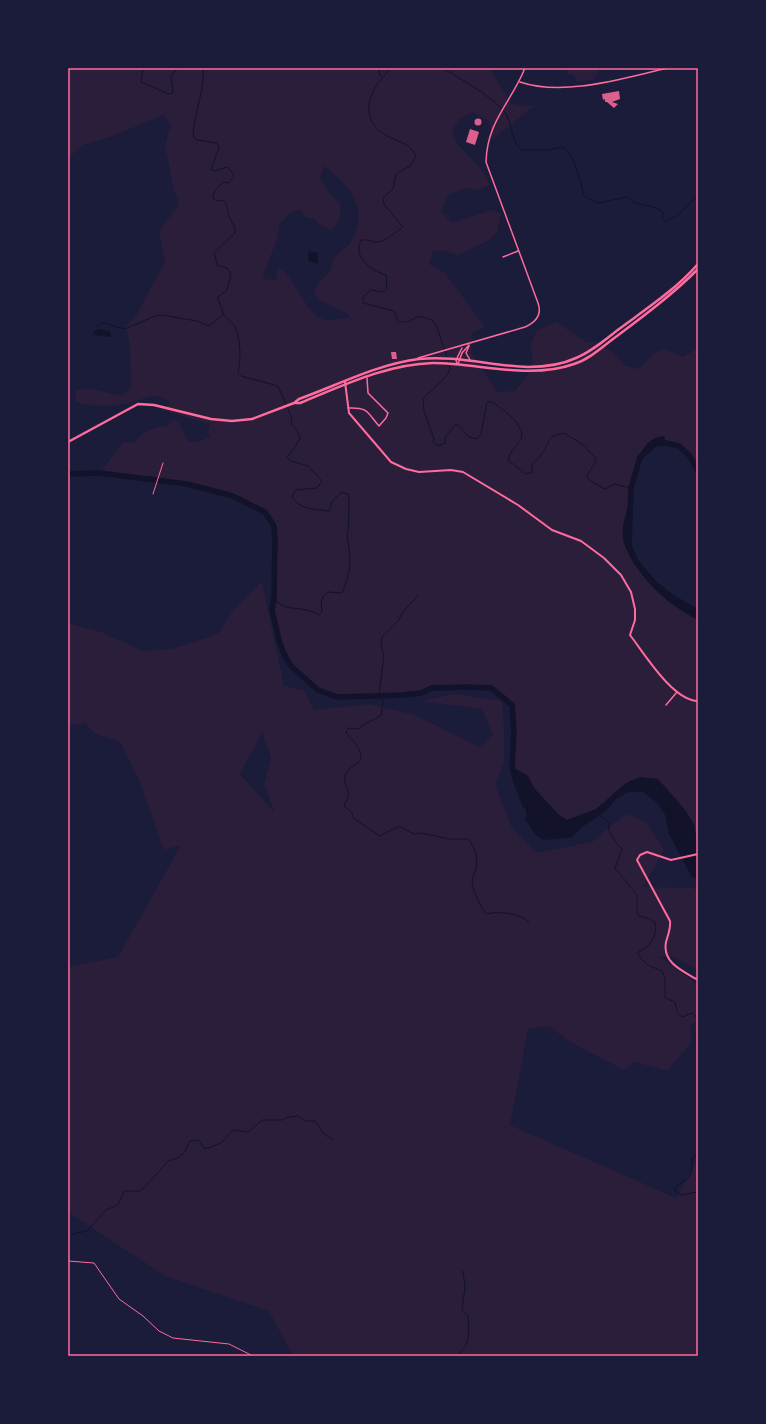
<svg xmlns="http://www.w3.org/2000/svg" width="766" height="1424" font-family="'Archivo Narrow',sans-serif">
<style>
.green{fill:#2a1e3b;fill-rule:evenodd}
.water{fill:#12122b}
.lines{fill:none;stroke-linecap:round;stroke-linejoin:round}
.stream{stroke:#12122b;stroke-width:1}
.river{stroke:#12122b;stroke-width:5.5}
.building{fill:#dd5f8e}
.service{stroke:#ff6b9d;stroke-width:1}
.minor{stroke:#ff6b9d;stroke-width:1.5}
.tertiary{stroke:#ff6b9d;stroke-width:2}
.primary{stroke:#ff6b9d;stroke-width:2.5}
.neatline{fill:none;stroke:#ff6b9d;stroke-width:1.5}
</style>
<rect width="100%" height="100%" fill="#1b1b3a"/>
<path class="green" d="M68 68H489L511 103 522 106 535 105 492 140 489 121 472 112C432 132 465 148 480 168 484 173 487 179 490 185L476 190 465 188 448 195 441 212 452 223 492 210 501 214 497 232 488 241 458 255 444 251H433L429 264 445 273 485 327 472 333 471 353 497 392 515 391C527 377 537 364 530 345L537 330 557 322 586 342H596L611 351 626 366 639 369 652 354 664 349 683 357 698 348V471C689 454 685 447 666 443L664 436C642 442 641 451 635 471 633 477 630 485 629 491 629 494 630 498 629 500 626 516 618 532 626 548 640 579 668 605 698 620V853L694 825 691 819 658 779C620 775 623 791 596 809 588 814 576 817 567 820L558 814 534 788 528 776 512 767 514 733 512 705 491 688 467 687 337 697 318 690 291 666 284 654 272 610 274 599 275 539 274 526 265 512 233 496 187 484 151 476H129L102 470 123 442 134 443C142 431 153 427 167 426L174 419 179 423 188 441 197 442 210 437 208 430 210 424 162 410 171 402 155 395C129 404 103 410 76 402V391L89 388 121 396 131 387 130 346 126 326 136 316 165 261 159 231 179 204 174 190 165 146 171 124 163 115 113 136 83 145 68 158ZM324 166C350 186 371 210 350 243 346 249 336 253 333 260 332 263 332 266 331 269 326 277 318 281 314 291 321 308 339 305 351 317 344 318 333 321 326 320 307 317 296 279 279 268L276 280 263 279C266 260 279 245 279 225L287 216 299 209 307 218H313L319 224 332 231 340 217V203L328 192 320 178Z
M567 68H598V73L593 80 577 82 574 75 567 74Z
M262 582 284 686 304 690 314 710 369 704 415 715 480 747 493 735 482 709 421 701 453 694 502 701 504 730V762L495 784 512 828 536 853 592 842 626 814 646 822 664 850 643 887 693 888 698 891V970L673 957 659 956 698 985V1021L690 1025 692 1041 668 1071 635 1062 624 1070 570 1042 549 1026 528 1029 510 1125 676 1198 698 1159V1356H293L269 1311 165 1276 68 1212V967L118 957 181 845 164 850 139 780 120 742 96 734 85 723 68 725V623L104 633 142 651 172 649 218 634 234 609ZM262 732 271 758 264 784 275 813 240 774Z"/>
<path class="water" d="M309 251 318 253V264L309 261 308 254Z
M99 329 110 331 111 336 110 337 95 335 93 332Z
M664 436 666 443 655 444 640 457 631 488 629 545 636 562 655 584 671 597 698 612V620C668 605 640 579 626 548 618 532 627 516 629 500 630 497 629 494 629 491 630 484 633 477 635 470 640 455 644 438 664 436Z
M512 767 528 776 534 788 558 814 567 820 596 809 626 783 640 777 658 779C668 791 690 812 694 826 698 842 698 860 698 876L694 875 671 832 668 814 658 800 644 789H628L615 796 604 809 583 823 570 835 544 837 537 832 527 817 524 800 516 782Z"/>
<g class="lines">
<path class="stream" d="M143 68 141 82 169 94 173 93 171 76 178 68
M203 68C205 90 194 113 193 135L196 140 217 143 219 147 211 170 215 171 227 167 233 173 234 177 228 183 223 182 214 192 213 197 215 200 224 201C229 207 227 209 229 216 231 223 236 225 235 233L214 253 218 266 227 268 231 274 227 290 218 297V300C221 305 222 310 224 315 227 319 232 322 235 327 241 339 241 360 238 373L241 376 278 386 292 418 291 424 297 430 300 438 295 447 287 457 291 461 308 466 322 481 317 488 295 490 292 497C299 510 316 509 329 511L333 500 342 492 349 495C349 502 349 531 347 535 351 560 352 568 342 593L328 592C320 598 321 603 322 612L319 615C302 604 288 614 274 599
M378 68 381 77
M392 68C374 84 356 112 381 132 394 142 409 141 416 156L411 165 396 174 393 189 383 198 384 204 403 227C397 231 386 241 378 242 372 242 367 239 361 240 353 259 371 270 386 275L387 289 383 292 371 290 363 297V303L394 311 398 322H408L419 316 432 320 436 325 447 357
M442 68C458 77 500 101 507 116 513 128 512 141 521 150H548L564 147C577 162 579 177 584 196L598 203 628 197C637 208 653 203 663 212L662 218 666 221 678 215 698 195
M97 326 103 323 125 329 155 316 162 315 197 321 209 326 224 314
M448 360 450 369C445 382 432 388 423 399L424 411 434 439 433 442 438 446 445 443V437L455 425H458L469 437 477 439 481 434 487 402H492C501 408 527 426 521 439 517 446 510 451 508 460L526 474 532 472V464C536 460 541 456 544 451 551 438 548 437 564 433L587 447V450L595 457 596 462 587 475 590 481 605 489 614 484 631 488
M418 596 404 610 398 621 382 637 381 646 384 655 379 694 383 702 381 715C374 721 365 722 358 729L348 728 346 733C353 741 361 747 361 759 357 766 350 766 347 772 340 781 350 787 348 797 347 800 345 802 344 806L352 813 353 818 380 836 399 826 414 834 421 833 449 839H468C475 847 478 857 476 868 475 872 472 878 472 883 474 894 480 905 486 914 499 911 520 913 529 922
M598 814 609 823C606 833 616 841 622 850L615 868 637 895V912L639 916 647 918 655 922C657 938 651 946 638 952 642 965 651 966 662 971L665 978V998L675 1002 677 1012 682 1017 692 1013 698 1019
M698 1154 692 1158C691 1164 693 1176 686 1180 681 1183 679 1183 675 1188V1191L681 1195 698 1192
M68 1235 87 1231 107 1209 114 1207 119 1203 124 1191H140L144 1188 168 1161 178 1158 184 1153 190 1141 198 1140 205 1149 221 1143 233 1130 248 1132 262 1120H282L289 1117 298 1116 305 1121H315L324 1134 333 1140
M455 1356C471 1347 469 1333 468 1316L462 1309 465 1287 463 1271"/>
<path class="river" d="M698 471 690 456 679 446 666 443 655 444 640 457 631 488 629 545 636 562 655 584 671 597 698 612
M68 474 99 473 187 484 233 496 265 512 274 526 275 539 274 599 272 610 279 640 284 654 291 666 318 690 337 697 404 695 421 693 431 688 467 687 491 688 512 705 514 733 512 767 516 782 525 805
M528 819 537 832 544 837 570 835 583 823 604 809 615 796 628 789H644L658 800 668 814 671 832 694 875 698 876"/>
</g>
<path class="building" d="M619 91 620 99 612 102 618 104 614 108 607 102H605V99L603 100 602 94Z
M474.5 122a3.5 3.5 0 1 1 7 0a3.5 3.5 0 1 1-7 0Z
M470 129 479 132 475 145 466 142Z
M391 352H396L397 359H392Z"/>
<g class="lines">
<path class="service" d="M153 494 163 463
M68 1261 94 1263 119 1299 143 1316 159 1331 173 1338 229 1344 253 1356"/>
<path class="minor" d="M520 82C564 97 623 78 668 68
M503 257 518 251
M469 346 466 353 470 360
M418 358 525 327C536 322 542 314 538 303L486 162C487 121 511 103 525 68
M457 364 456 360 462 348
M458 364 462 353 469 345
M348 408C368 407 367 412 379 426L386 418 388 413 368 393 367 378
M666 705 677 692"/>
<path class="tertiary" d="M345 382 349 413 391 462 406 469 419 472 451 470 463 472 518 505 552 530 581 541 604 558 621 575 631 592 635 609V620L630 635C644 653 673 701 698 701
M698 854 671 860 647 852 640 855 637 860 670 921C671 928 668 935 666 942 662 963 683 971 698 980"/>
<path class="primary" d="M295 403H300C342 386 387 364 433 363 479 363 529 380 574 364 590 359 603 346 617 336 645 315 673 294 698 269
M68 442 138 404 154 405 211 419 232 421 252 419 294 403 299 399C338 385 378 364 419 359 455 355 493 366 528 367 544 367 561 365 576 358 591 352 605 340 619 329 646 309 675 290 698 264"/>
</g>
<rect width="766" height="1424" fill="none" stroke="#1b1b3a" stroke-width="138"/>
<rect x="69" y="69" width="628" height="1286" class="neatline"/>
</svg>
